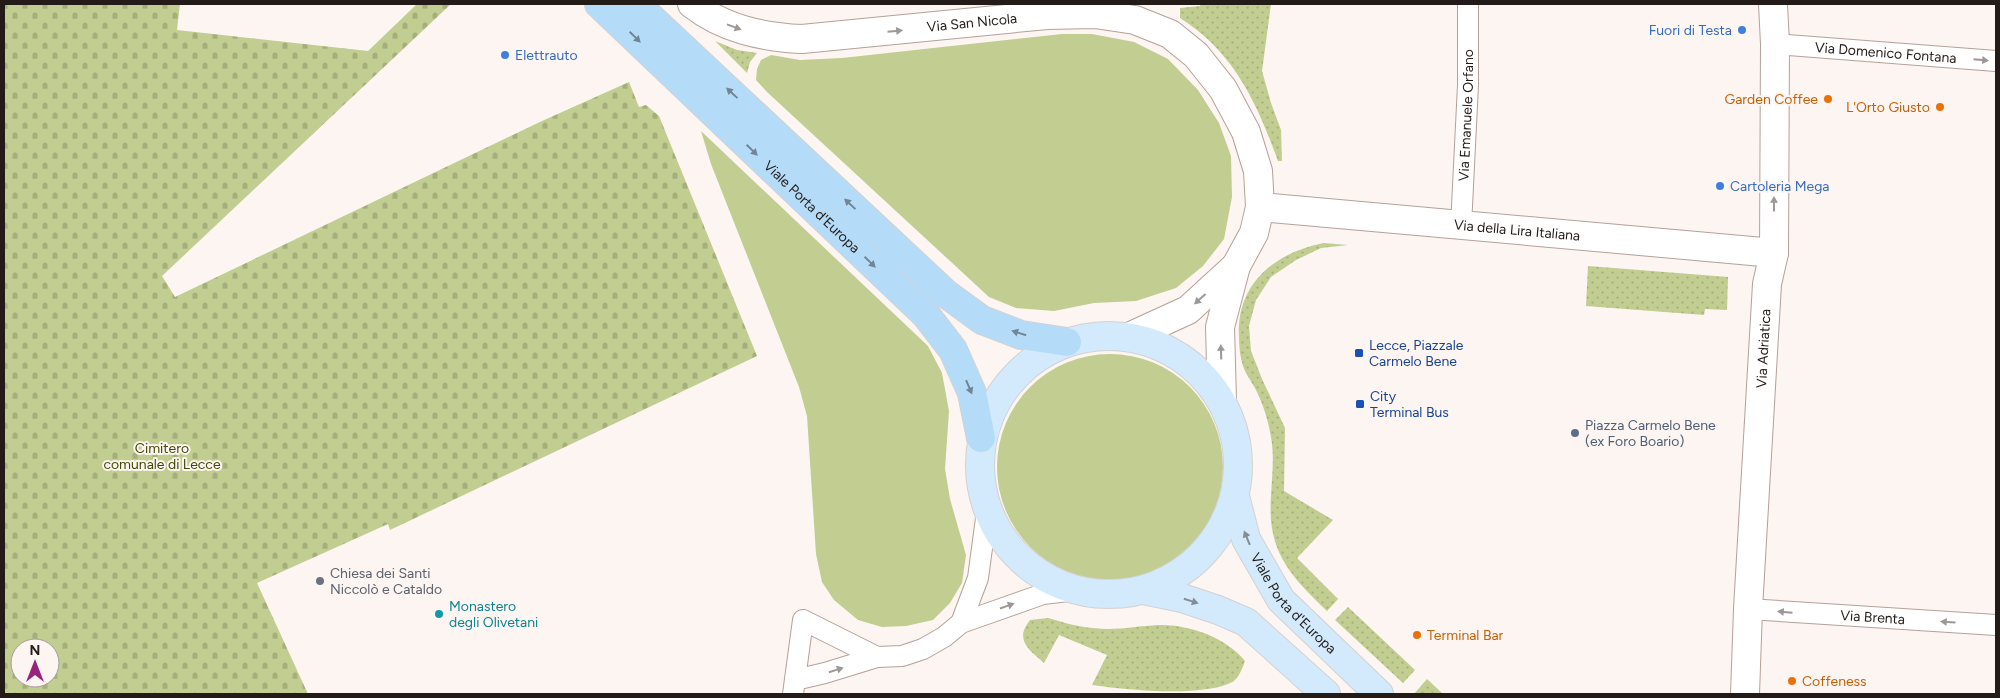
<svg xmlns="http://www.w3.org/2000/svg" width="2000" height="698" font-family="Figtree,sans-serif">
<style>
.grass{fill:url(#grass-dots)}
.cemetery{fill:url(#cemetery-stones);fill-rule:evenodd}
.garden{fill:#c1cd91}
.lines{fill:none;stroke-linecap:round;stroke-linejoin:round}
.street-casing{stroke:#b3a199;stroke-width:22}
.secondary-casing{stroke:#b3a199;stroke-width:30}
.primary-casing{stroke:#d3d1d1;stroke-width:30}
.highway-casing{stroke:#d3d1d1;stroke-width:30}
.street{stroke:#fff;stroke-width:20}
.secondary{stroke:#fff;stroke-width:28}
.primary{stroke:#d2eafb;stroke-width:28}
.highway{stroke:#b4dcf9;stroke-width:28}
.oneway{fill:#9c9897}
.oneway2{fill:#728594}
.oneway3{fill:#838d95}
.shop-dot{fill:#3f7fe0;stroke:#fdf5f1;stroke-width:2}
.food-dot{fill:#e8710a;stroke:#fdf5f1;stroke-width:2}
.transit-dot{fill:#1a4fb4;stroke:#fdf5f1;stroke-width:2}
.service-dot{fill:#5c6f8a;stroke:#fdf5f1;stroke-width:2}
.worship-dot{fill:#6b7280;stroke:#fdf5f1;stroke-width:2}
.culture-dot{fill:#0f9aa8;stroke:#fdf5f1;stroke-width:2}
.labels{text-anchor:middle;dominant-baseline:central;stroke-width:4;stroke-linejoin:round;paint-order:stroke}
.street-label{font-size:14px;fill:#221b18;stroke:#fdf5f1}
.shop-label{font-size:14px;fill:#366cbe;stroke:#fdf5f1;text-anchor:start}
.food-label{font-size:14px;fill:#c56008;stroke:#fdf5f1;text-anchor:end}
.transit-label{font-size:14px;fill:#164399;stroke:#fdf5f1;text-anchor:start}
.service-label{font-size:14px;fill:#4e5e75;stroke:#fdf5f1;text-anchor:start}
.park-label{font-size:14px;fill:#404900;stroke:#fdf5f1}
.worship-label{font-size:14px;fill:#5b616d;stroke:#fdf5f1;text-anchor:start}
.culture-label{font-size:14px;fill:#0d838f;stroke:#fdf5f1;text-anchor:start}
</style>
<defs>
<pattern id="grass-dots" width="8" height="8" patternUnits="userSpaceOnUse" patternTransform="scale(1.25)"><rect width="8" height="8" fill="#c1cd91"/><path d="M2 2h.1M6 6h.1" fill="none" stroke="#a6af7c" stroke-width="1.8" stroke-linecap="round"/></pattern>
<pattern id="cemetery-stones" width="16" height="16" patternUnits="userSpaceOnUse" patternTransform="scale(1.25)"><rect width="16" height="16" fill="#c1cd91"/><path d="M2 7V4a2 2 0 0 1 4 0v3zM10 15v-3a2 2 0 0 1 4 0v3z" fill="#a6af7c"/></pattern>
</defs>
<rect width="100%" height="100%" fill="#fdf5f1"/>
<path class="grass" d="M1201 4H1271L1262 71 1271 103 1281 130 1282 161H1278C1257 103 1234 52 1180 18V8L1200 6Z
M715 41 737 50 757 53 750 62 747 73Z
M1324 243 1348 245 1321 248 1296 260 1271 277 1256 300 1249 326 1251 351 1262 379 1285 428 1284 491 1333 520 1297 558 1338 599 1327 611C1299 584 1274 560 1271 520 1269 495 1275 469 1272 444 1270 426 1264 406 1256 390 1252 382 1246 375 1243 366 1240 357 1239 346 1239 337 1236 283 1276 252 1324 243Z
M1588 266 1728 277 1727 310 1705 309 1704 315 1586 306Z
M1348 607 1415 670 1403 683 1335 620Z
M1048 618C1062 622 1078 627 1093 628 1115 631 1137 626 1158 625 1188 624 1226 637 1245 661 1242 669 1240 675 1234 681 1205 698 1128 690 1092 685L1107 655 1059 635 1044 663C1029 650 1014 640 1030 620Z
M1427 679 1443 694H1414Z"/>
<path class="cemetery" d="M4 4H180L177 30 368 51 417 4H451L162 276 175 297 542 121 629 82 639 107 646 105 659 116 757 356 390 530 388 524 257 583 308 694H4ZM20 648H50V678H20Z"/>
<path class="garden" d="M1062 34H1092L1134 42 1168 59 1198 90 1219 123 1231 156 1232 197 1224 239 1203 266 1176 288 1136 301 1094 303 1054 311 1016 308 989 297 767 92 756 80 757 69 761 60 771 55 800 60 842 58Z
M701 131 928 346 942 373 949 411 945 469 950 499 966 555 962 583 950 603 933 620 906 626 882 627 858 620 834 600 822 582 816 554 807 416 799 387 711 164Z
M997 467a113 113 0 1 1 226 0a113 113 0 1 1-226 0Z"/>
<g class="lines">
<defs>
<g id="street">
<path id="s1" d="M1775 44 1996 61"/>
<path id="s2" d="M1461 226 1468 85V4"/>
<path id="s3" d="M1748 609 1996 625"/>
<path d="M961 623 978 578 987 511"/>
<path d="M795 680 825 673 877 657 902 656 923 649 944 637 961 623 1043 594 1076 590"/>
<path d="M793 694 803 620 877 657"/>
</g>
<g id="secondary">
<path id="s4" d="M692 4C724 29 762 37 802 39L1047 15 1095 14 1135 20 1170 34 1196 55 1223 89 1246 132 1258 171 1260 207 1254 233 1236 266 1220 327 1222 401"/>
<path id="s5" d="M1260 207 1774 253"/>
<path d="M1129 337 1188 310 1236 266"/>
<path id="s6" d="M1745 694 1748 609 1767 284 1774 253 1775 44 1773 4"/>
</g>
<g id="primary">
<circle cx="1109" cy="465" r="129"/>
<path id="s7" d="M1235 496 1246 539 1281 600 1379 694"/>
<path d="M1143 590 1182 598 1218 610 1246 622 1326 694"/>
</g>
<g id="highway">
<path id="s8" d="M599 4 926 315 953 350 972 393 981 438"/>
<path d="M636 4 945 293 982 320 1021 335 1067 342"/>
</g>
</defs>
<use href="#street" class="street-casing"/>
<use href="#secondary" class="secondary-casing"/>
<use href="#primary" class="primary-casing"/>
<use href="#highway" class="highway-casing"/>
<use href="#street" class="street"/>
<use href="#secondary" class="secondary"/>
<use href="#primary" class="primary"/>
<use href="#highway" class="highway"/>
</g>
<defs><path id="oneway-solid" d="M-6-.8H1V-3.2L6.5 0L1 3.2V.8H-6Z" transform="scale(1.25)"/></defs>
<g class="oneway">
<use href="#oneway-solid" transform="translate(734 27) rotate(20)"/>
<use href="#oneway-solid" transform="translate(895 31) rotate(-5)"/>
<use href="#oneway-solid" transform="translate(1981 60) rotate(5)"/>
<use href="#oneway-solid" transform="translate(1774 204) rotate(-90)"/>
<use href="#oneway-solid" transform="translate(1200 299) rotate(138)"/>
<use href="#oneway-solid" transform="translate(1221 352) rotate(-92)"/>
<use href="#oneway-solid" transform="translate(1007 606) rotate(-19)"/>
<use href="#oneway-solid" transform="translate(1785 612) rotate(-175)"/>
<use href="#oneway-solid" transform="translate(1948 622) rotate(-177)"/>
<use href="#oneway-solid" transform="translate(836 670) rotate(-18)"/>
</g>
<g class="oneway2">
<use href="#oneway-solid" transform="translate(635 37) rotate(44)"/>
<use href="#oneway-solid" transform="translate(732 93) rotate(-137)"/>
<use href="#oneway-solid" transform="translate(752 150) rotate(44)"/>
<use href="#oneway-solid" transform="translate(850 204) rotate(-137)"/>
<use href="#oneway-solid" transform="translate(870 262) rotate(44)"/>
<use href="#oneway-solid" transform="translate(1019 333) rotate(-163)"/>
<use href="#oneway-solid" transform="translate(969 387) rotate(67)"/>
</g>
<g class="oneway3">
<use href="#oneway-solid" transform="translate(1247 538) rotate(-112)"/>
<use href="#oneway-solid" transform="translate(1191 601) rotate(18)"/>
</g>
<g class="shop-dot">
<circle cx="1742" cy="30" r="5"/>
<circle cx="505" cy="55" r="5"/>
<circle cx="1720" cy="186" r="5"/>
</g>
<g class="food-dot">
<circle cx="1828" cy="99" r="5"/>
<circle cx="1940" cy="107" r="5"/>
<circle cx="1417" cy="635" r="5"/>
<circle cx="1792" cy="681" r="5"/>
</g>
<g class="transit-dot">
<rect x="1354" y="348" width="10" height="10" rx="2.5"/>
<rect x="1355" y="399" width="10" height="10" rx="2.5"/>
</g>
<circle class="service-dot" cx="1575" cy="433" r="5"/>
<circle class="worship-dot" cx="320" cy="581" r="5"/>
<circle class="culture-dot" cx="439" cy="614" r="5"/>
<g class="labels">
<g class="street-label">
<text stroke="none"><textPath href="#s4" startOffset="288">Via San Nicola</textPath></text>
<text stroke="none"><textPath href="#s1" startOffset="111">Via Domenico Fontana</textPath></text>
<text stroke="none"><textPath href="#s2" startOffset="111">Via Emanuele Orfano</textPath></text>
<text stroke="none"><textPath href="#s8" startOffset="294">Viale Porta d'Europa</textPath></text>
<text stroke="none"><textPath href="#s5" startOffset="258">Via della Lira Italiana</textPath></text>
<text stroke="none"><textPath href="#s6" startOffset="346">Via Adriatica</textPath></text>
<text stroke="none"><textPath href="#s7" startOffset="125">Viale Porta d'Europa</textPath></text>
<text stroke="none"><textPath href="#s3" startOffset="125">Via Brenta</textPath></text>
</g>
<g class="shop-label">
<text x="1732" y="30" text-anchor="end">Fuori di Testa</text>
<text x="515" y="55">Elettrauto</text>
<text x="1730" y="186">Cartoleria Mega</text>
</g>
<g class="food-label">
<text x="1818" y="99">Garden Coffee</text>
<text x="1930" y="107">L'Orto Giusto</text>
<text x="1427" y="635" text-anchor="start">Terminal Bar</text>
<text x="1802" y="681" text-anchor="start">Coffeness</text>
</g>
<g class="transit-label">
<text x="1369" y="345">Lecce, Piazzale<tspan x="1369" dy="16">Carmelo Bene</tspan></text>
<text x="1370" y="396">City<tspan x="1370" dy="16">Terminal Bus</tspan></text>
</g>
<g class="service-label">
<text x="1585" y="425">Piazza Carmelo Bene<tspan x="1585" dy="16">(ex Foro Boario)</tspan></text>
</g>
<g class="park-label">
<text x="162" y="448">Cimitero<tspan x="162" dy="16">comunale di Lecce</tspan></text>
</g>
<g class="worship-label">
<text x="330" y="573">Chiesa dei Santi<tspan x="330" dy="16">Niccolò e Cataldo</tspan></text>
</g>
<g class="culture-label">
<text x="449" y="606">Monastero<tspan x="449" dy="16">degli Olivetani</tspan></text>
</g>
</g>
<rect width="2000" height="698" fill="none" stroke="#221b18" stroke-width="10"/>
<g transform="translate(35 663)"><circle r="24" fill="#fdf5f1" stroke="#a59e9a"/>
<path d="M0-4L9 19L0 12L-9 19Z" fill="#9a227c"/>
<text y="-8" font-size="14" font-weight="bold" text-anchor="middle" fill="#221b18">N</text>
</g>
</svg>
